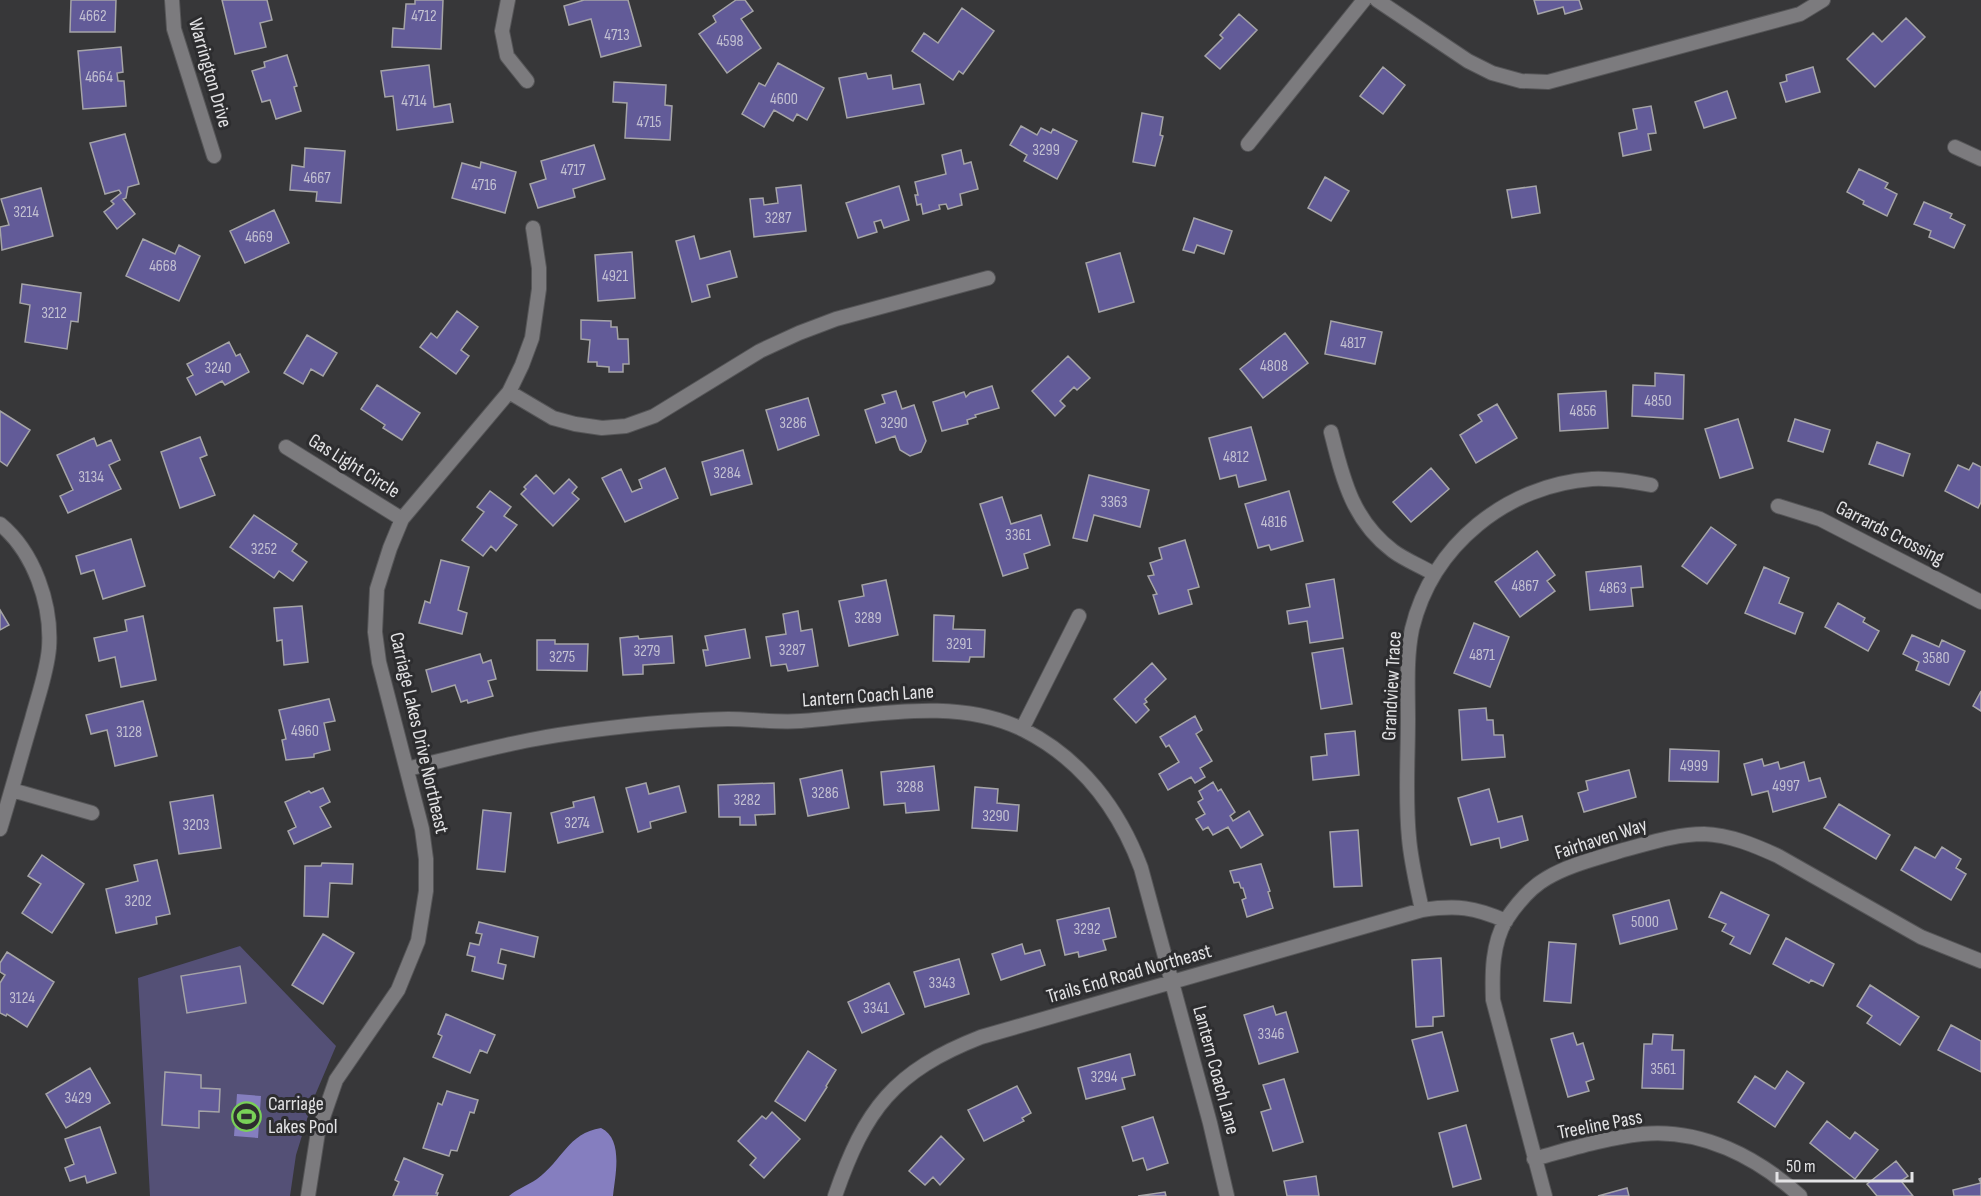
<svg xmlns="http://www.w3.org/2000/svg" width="1981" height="1196" font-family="'Sofia Sans Condensed',sans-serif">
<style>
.green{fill:#545076}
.water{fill:#857ebf}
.building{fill:#625b98;stroke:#a5a4a7;stroke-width:1.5}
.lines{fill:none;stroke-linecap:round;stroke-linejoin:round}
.minor-casing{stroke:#555557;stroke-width:16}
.minor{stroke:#7c7b7e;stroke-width:14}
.labels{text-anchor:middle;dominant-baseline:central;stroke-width:6;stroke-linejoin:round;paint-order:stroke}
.number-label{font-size:16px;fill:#c3c1d2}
.street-label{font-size:20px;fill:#e3e3e5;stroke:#2d2d2f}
.poi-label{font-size:20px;fill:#e3e3e5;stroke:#2d2d2f;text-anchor:start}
</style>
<rect width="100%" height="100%" fill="#373739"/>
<path class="green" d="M240 946 336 1046 313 1100 296 1155 290 1196H150L138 978Z"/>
<path class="water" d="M237 1094 261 1096 258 1138 234 1136Z
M601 1128C624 1139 615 1176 613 1196H509C517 1189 528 1185 537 1179 562 1161 568 1133 601 1128Z"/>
<path class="building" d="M71 0H116L115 32H70Z
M222 0H267L272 20 260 23 266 47 235 54Z
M415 0H443L441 49 392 47 393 28 404 29 406 4H415Z
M584 0H628L641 46 601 57 591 19 569 25 564 6Z
M736 0H745L753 11 741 19 761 48 727 73 699 34 716 22 713 16Z
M1534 0H1579L1582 9 1565 14 1563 7 1538 14Z
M962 8 994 31 963 74 959 71 953 80 912 51 924 33 938 43Z
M1239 14 1257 30 1220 69 1205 56 1223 38 1220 35Z
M1906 18 1925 37 1875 87 1847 59 1873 33 1882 42Z
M121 47 123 72 117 73 118 81H124L126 106 83 109 78 51Z
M287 55 297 86 294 87 301 111 276 119 270 100 262 102 252 71 265 67 264 62Z
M778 63 824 88 807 120 797 114 793 121 774 110 764 127 742 114 759 83 765 86Z
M429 65 434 107 450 104 453 122 397 130 393 96 385 97 381 71Z
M1383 67 1405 85 1383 114 1360 96Z
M1813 67 1820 92 1786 102 1780 83 1787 81 1786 75Z
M866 73 868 79 891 75 893 89 920 84 924 104 847 118 839 78Z
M614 82 666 85 665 105 672 106 670 140 625 138 627 103 613 102Z
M1727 91 1736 118 1704 128 1695 102Z
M1651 106 1656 133 1648 134 1651 150 1623 156 1619 133 1637 129 1633 109Z
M1142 113 1163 117 1160 135 1163 136 1155 166 1133 162Z
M1021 126 1037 135 1041 128 1051 133 1053 129 1077 141 1057 179 1024 161 1027 155 1010 145Z
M125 134 139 184 128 187 126 198 123 199 135 214 117 229 104 212 114 204 111 201 121 193 119 190 105 194 90 143Z
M594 145 605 179 573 189 575 197 538 208 530 184 546 179 541 161Z
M305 148 345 151 341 203 316 201 317 192 290 190 292 165 304 167Z
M961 150 964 164 971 162 978 189 960 194 962 205 948 209 946 204 939 205 940 209 923 214 921 204 917 205 915 195H918L915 182 946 174 942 155Z
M481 162 516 172 505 213 452 198 462 163 480 168Z
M1859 169 1888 183 1885 188 1897 194 1887 216 1863 204 1864 201 1847 192Z
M1325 177 1349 191 1331 221 1308 208Z
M801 185 806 231 754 237 750 199 763 198 764 205 778 203 776 188Z
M899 186 909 220 884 228 881 220 874 222 877 232 858 238 846 203Z
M1536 186 1540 213 1512 218 1507 190Z
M41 188 53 236 2 250 0 227 9 225 1 199Z
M1924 202 1952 214 1950 218 1965 225 1954 248 1929 237 1931 231 1914 224Z
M274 210 289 243 245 263 230 231Z
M1194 218 1232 231 1224 254 1197 245 1194 253 1183 250Z
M694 236 700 259 730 251 737 277 707 285 710 297 692 302 676 241Z
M143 239 175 254 179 245 200 256 179 301 126 276Z
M632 252 635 298 598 301 595 255Z
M1120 253 1134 302 1099 312 1086 263Z
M22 284 81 293 78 322 71 321 67 349 25 342 30 305 20 303Z
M457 311 478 327 461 350 469 356 456 374 420 347 431 333 437 338Z
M581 320 611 321V327H617L618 339H628L629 364H623V372H609V367L597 366V362H588L590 340 581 339Z
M1331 321 1382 332 1375 364 1325 354Z
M1285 333 1308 363 1263 398 1240 369Z
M307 335 337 353 323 376 311 369 303 384 284 373Z
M229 342 236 356 240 354 249 372 225 385 222 381 196 395 187 378 193 375 187 364Z
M1068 356 1090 378 1077 390 1074 387 1060 401 1065 406 1055 416 1032 391Z
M1655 373 1684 375 1683 419 1632 416 1633 385 1655 386Z
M377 385 420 413 402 440 383 428 385 425 361 409Z
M992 386 999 408 975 415 976 417 967 420 968 424 942 431 933 402 964 392 966 397 970 393Z
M896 391 902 409 914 405 926 441 921 452 910 456 900 450 895 436 876 443 865 410 885 403 882 395Z
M1606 391 1608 428 1560 431 1558 394Z
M808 398 819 435 778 450 766 410Z
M1497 404 1517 438 1476 463 1460 435 1482 421 1478 415Z
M0 411 30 430 7 466 0 461Z
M1738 419 1753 468 1720 478 1705 429Z
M1795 419 1830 430 1823 452 1788 441Z
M1251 427 1266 480 1239 487 1236 475 1220 479 1209 438Z
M200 437 207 455 200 458 215 495 180 508 161 452Z
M94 438 97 446 111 440 120 460 109 465 121 489 68 513 60 496 73 490 57 455Z
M1877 442 1910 454 1903 476 1869 464Z
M743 450 752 484 711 495 702 462Z
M1973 463 1981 467V502L1978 508 1945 491 1958 465 1969 470Z
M665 468 678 498 625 522 602 478 621 469 632 492 642 488 639 480Z
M1431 468 1449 489 1411 522 1393 502Z
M536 475 554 494 569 479 577 487 572 493 579 499 553 526 521 494 526 489 524 487Z
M1089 475 1149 490 1140 527 1094 515 1087 541 1073 538Z
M490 491 511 507 504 516 517 525 496 551 491 546 483 556 462 540 484 512 477 507Z
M1289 491 1303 541 1271 550 1269 545 1258 548 1245 504Z
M1002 497 1011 524 1041 515 1050 545 1024 554 1028 568 1003 576 980 504Z
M254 515 297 544 292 551 307 562 293 581 279 571 274 578 230 547Z
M1711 527 1736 545 1707 584 1682 566Z
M131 539 145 586 103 599 94 570 81 574 76 556Z
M1185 540 1199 587 1188 590 1192 604 1159 614 1153 595 1157 594 1148 576 1154 575 1150 563 1162 559 1159 548Z
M1537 551 1555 575 1547 581 1555 591 1520 617 1495 582Z
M441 560 469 567 458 610 467 613 462 634 419 623 425 601 430 603Z
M1641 566 1643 587 1631 588 1633 606 1590 610 1586 572Z
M1764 567 1789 578 1779 603 1803 613 1795 634 1745 613Z
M1334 579 1343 638 1310 643 1307 621 1289 624 1287 611 1310 607 1306 584Z
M886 580 898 635 849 646 839 601 864 596 862 585Z
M1838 603 1865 618 1863 622 1879 631 1868 651 1825 627Z
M302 606 308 662 284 665 282 640 277 641 274 608Z
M0 610 9 625 0 630Z
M798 611 801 631 812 629 818 666 788 671 786 664 771 666 766 637 786 634 783 614Z
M934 615 954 616 953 629 985 630 984 657H970L969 662 933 661Z
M143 616 156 680 121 687 115 657 99 661 94 638 127 631 125 620Z
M1474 623 1509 637 1490 687 1454 673Z
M745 629 750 658 706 666 703 650H708L705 636Z
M1912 635 1939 647 1942 640 1965 651 1949 685 1916 670 1919 662 1903 654Z
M638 636 639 639 672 636 674 663 643 665V674L623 675 620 638Z
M537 640H555V644H588L587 671 537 670Z
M1343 648 1352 704 1321 709 1312 653Z
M480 654 483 663 491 660 496 679 488 681 493 696 468 703 467 700 461 702 455 685 432 692 426 670Z
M1152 663 1166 679 1145 699 1147 702 1144 704 1149 710 1136 723 1114 699Z
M1981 691V711L1973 706Z
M329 699 335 721 324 723 330 750 314 754V757L286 760 282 740 286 739 279 710Z
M143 701 157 756 115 766 107 730 91 734 86 715Z
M1486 708 1487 720H1493L1494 735H1503L1505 757 1462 760 1459 710Z
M1195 716 1202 730 1196 734 1212 761 1200 768 1205 777 1195 783 1191 777 1168 790 1159 774 1179 762 1169 745 1166 747 1160 737Z
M1355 731 1359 775 1313 780 1311 757 1327 755 1325 734Z
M1670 749 1719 751 1718 782 1669 781Z
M1762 759 1764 766 1778 762 1780 769 1804 762 1809 781 1820 778 1826 797 1773 812 1768 791 1752 795 1744 764Z
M934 766 939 810 906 813 905 803 884 805 881 772Z
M842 770 849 808 808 816 800 779Z
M1629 770 1636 797 1584 812 1578 793 1588 790 1586 781Z
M1213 782 1218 791 1221 789 1235 812 1230 816 1233 821 1249 811 1263 835 1241 848 1228 827 1213 835 1208 827 1203 830 1196 819 1205 814 1198 802 1203 799 1199 791Z
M646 783 649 794 679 786 686 812 650 822 651 828 638 832 626 788Z
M774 783 775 814 755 815 756 825H740V817H719L718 785Z
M975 787 998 789 997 803 1019 805 1017 831 972 828Z
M323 788 330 802 320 807 331 827 294 844 288 831 296 827 285 802 309 791 311 793Z
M1489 789 1498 822 1522 816 1528 840 1501 848 1499 838 1471 845 1458 798Z
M213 795 221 848 179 854 170 802Z
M594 797 603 832 558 843 551 813 574 807 573 802Z
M1839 804 1890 835 1876 859 1824 828Z
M483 810 511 813 505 872 477 869Z
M1358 830 1362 886 1334 887 1330 832Z
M1915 847 1935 858 1942 847 1961 859 1956 868 1966 874 1951 900 1901 870Z
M42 855 84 884 52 933 22 913 41 884 28 876Z
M157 860 170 914 156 917 157 924 116 933 106 889 138 881 134 865Z
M322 863 353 864 352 884 330 883 328 917 304 916 305 866H321Z
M1261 864 1270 891 1268 892 1273 908 1247 917 1242 900 1246 898 1243 888H1241L1239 882 1234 883 1230 871Z
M1721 892 1769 915 1750 954 1730 944 1734 937 1722 931 1726 924 1709 917Z
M1669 900 1677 929 1620 944 1613 915Z
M1109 908 1116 937 1103 940 1106 950 1079 957 1078 952 1065 955 1057 920Z
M479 922 538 937 534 957 501 949 498 963 506 965 503 979 472 971 475 957 467 955 470 943 479 945 482 934 476 933Z
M323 934 354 953 323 1004 292 985Z
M1786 938 1834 964 1823 986 1811 980 1809 983 1773 964Z
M1549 942 1576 944 1571 1003 1544 1001Z
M1022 944 1025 954 1040 950 1045 965 1001 980 992 954Z
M7 952 54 982 27 1027 7 1014 6 1016 0 1013V983L5 975 0 972V963Z
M1441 958 1444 1016 1433 1017V1026L1416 1027 1412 960Z
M959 959 969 994 925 1007 914 972Z
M240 966 246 1003 187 1013 181 976Z
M889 983 904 1014 862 1033 848 1002Z
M1870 985 1919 1017 1900 1045 1867 1023 1872 1016 1857 1006Z
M1273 1006 1276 1015 1286 1012 1298 1052 1259 1064 1244 1015Z
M446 1014 495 1035 487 1053 480 1050 470 1073 433 1057 442 1036 438 1034Z
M1951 1025 1981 1041V1072L1938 1050Z
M1442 1032 1458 1091 1428 1099 1412 1040Z
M1573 1033 1577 1045 1583 1043 1594 1079 1586 1082 1589 1091 1568 1097 1551 1039Z
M1653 1034 1673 1035 1672 1050H1684L1683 1089 1642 1088 1644 1044H1652Z
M808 1051 836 1070 826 1086 827 1087 805 1121 775 1101Z
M1130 1054 1135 1075 1122 1078 1125 1089 1086 1099 1078 1068Z
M90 1068 110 1103 66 1128 46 1094Z
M1787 1071 1804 1083 1775 1127 1738 1102 1755 1076 1775 1089Z
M165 1072 201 1075V1088L220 1089 219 1112 199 1111V1128L162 1125Z
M1284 1079 1303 1142 1273 1151 1261 1112 1271 1109 1263 1085Z
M1017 1086 1031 1113 1022 1118 1024 1121 984 1141 968 1110Z
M447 1091 478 1100 474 1113 470 1112 457 1151 451 1150 449 1156 423 1148 438 1103 442 1105Z
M772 1112 800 1139 764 1178 750 1165 756 1158 738 1141 762 1116 766 1119Z
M1153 1117 1168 1163 1147 1170 1143 1158 1133 1161 1122 1127Z
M1827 1121 1850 1139 1855 1132 1878 1150 1855 1179 1810 1143Z
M1466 1125 1481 1179 1453 1187 1439 1133Z
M100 1127 116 1173 87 1183 85 1176 70 1181 65 1168 74 1164 65 1139Z
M941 1136 964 1159 940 1185 933 1177 925 1185 909 1171Z
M404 1158 443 1175 436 1193H438L437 1196H393L399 1182 395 1180Z
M1896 1161 1908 1176 1901 1181 1913 1196H1877L1867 1184Z
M1316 1176 1319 1196H1287L1284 1181Z
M1981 1178V1196H1954L1953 1190 1981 1183 1979 1179Z
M1627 1188 1629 1196H1598Z
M1165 1192 1166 1196H1138Z"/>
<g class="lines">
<defs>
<path id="minor" d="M172 0 174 29 214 156
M508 0 502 31 507 56 527 81
M1377 0 1468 61 1492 73 1521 81 1548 82 1800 14 1823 0
M1248 144 1364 0
M1955 147 1981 159
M509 392 553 418 575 424 602 428 626 426 654 416 760 351 799 333 836 319 988 278
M1331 432C1343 479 1352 520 1393 551 1405 560 1421 566 1434 574
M286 447 402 519
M1778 506 1820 519 1981 602
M0 524C34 552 52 604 49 648 47 672 38 696 32 719 21 756 11 793 0 829
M1022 729 1079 616
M407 769C448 759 489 748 530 740 576 731 623 726 670 722 689 721 709 719 728 719 752 719 777 723 801 721 872 716 956 696 1024 730 1081 759 1119 809 1141 868L1210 1123 1227 1196
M12 790 92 813
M1422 910C1417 886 1411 862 1409 838 1405 799 1408 759 1408 719 1408 690 1406 658 1412 629 1432 545 1507 485 1592 479 1612 478 1631 481 1651 485
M1534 1159C1570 1149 1605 1138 1642 1134 1701 1128 1757 1157 1800 1196
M308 1196 318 1132 336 1080 398 990 418 941 426 891V859L422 829 379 662 375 632 377 589 390 548 402 519 509 392 522 365 532 338 539 289V268L533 228
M835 1196C865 1109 894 1071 981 1037L1422 910C1457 905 1474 907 1506 921
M1545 1196 1493 1000C1492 973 1492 944 1506 920 1516 905 1531 887 1547 878 1569 865 1595 859 1620 851 1647 844 1675 834 1704 834 1730 835 1754 845 1778 856L1921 937 1981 961"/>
</defs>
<use href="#minor" class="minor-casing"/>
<use href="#minor" class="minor"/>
</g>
<defs>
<symbol id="stadium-ring" viewBox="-11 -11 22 22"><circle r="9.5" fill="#2d2d2f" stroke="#79d158" stroke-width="1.5"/><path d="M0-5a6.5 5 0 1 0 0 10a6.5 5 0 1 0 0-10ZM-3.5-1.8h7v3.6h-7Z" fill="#79d158"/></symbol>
</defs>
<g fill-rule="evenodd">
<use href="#stadium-ring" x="230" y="1100" width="33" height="33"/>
</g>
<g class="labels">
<g class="number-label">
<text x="93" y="16">4662</text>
<text x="424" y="16">4712</text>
<text x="617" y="35">4713</text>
<text x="730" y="41">4598</text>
<text x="99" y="77">4664</text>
<text x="784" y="99">4600</text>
<text x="414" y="101">4714</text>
<text x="649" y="122">4715</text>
<text x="1046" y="150">3299</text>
<text x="573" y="170">4717</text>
<text x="317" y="178">4667</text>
<text x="484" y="185">4716</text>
<text x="26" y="212">3214</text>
<text x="778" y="218">3287</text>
<text x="259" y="237">4669</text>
<text x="163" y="266">4668</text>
<text x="615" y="276">4921</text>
<text x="54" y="313">3212</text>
<text x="1353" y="343">4817</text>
<text x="1274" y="366">4808</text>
<text x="218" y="368">3240</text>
<text x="1658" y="401">4850</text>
<text x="1583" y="411">4856</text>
<text x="793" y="423">3286</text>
<text x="894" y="423">3290</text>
<text x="1236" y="457">4812</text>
<text x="727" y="473">3284</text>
<text x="91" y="477">3134</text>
<text x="1114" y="502">3363</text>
<text x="1274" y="522">4816</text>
<text x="1018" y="535">3361</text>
<text x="264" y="549">3252</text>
<text x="1525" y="586">4867</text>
<text x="1613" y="588">4863</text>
<text x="868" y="618">3289</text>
<text x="959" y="644">3291</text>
<text x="792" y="650">3287</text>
<text x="647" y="651">3279</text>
<text x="1482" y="655">4871</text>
<text x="562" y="657">3275</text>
<text x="1936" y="658">3580</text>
<text x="305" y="731">4960</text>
<text x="129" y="732">3128</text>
<text x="1694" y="766">4999</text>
<text x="1786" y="786">4997</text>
<text x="910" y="787">3288</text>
<text x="825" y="793">3286</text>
<text x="747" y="800">3282</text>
<text x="996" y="816">3290</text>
<text x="577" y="823">3274</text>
<text x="196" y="825">3203</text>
<text x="138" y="901">3202</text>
<text x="1645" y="922">5000</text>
<text x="1087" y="929">3292</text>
<text x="942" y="983">3343</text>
<text x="22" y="998">3124</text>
<text x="876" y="1008">3341</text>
<text x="1271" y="1034">3346</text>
<text x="1663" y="1069">3561</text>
<text x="1104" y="1077">3294</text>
<text x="78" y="1098">3429</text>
</g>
<g class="street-label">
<text transform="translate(210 73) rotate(74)">Warrington Drive</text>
<text transform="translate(354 466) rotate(32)">Gas Light Circle</text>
<text transform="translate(1890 533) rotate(27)">Garrards Crossing</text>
<text transform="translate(1392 686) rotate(-87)">Grandview Trace</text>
<text transform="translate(868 696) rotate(-4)">Lantern Coach Lane</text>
<text transform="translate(419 733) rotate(77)">Carriage Lakes Drive Northeast</text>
<text transform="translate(1601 839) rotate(-18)">Fairhaven Way</text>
<text transform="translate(1129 974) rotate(-16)">Trails End Road Northeast</text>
<text transform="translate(1216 1070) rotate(75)">Lantern Coach Lane</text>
<text transform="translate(1600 1125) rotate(-11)">Treeline Pass</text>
</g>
<g class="poi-label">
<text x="268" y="1104">Carriage<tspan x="268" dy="23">Lakes Pool</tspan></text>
</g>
</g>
<path d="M1777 1172v9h135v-9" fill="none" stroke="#e3e3e5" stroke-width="3"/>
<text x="1786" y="1172" font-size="18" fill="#e3e3e5" stroke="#2d2d2f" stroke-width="4.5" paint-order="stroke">50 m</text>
</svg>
